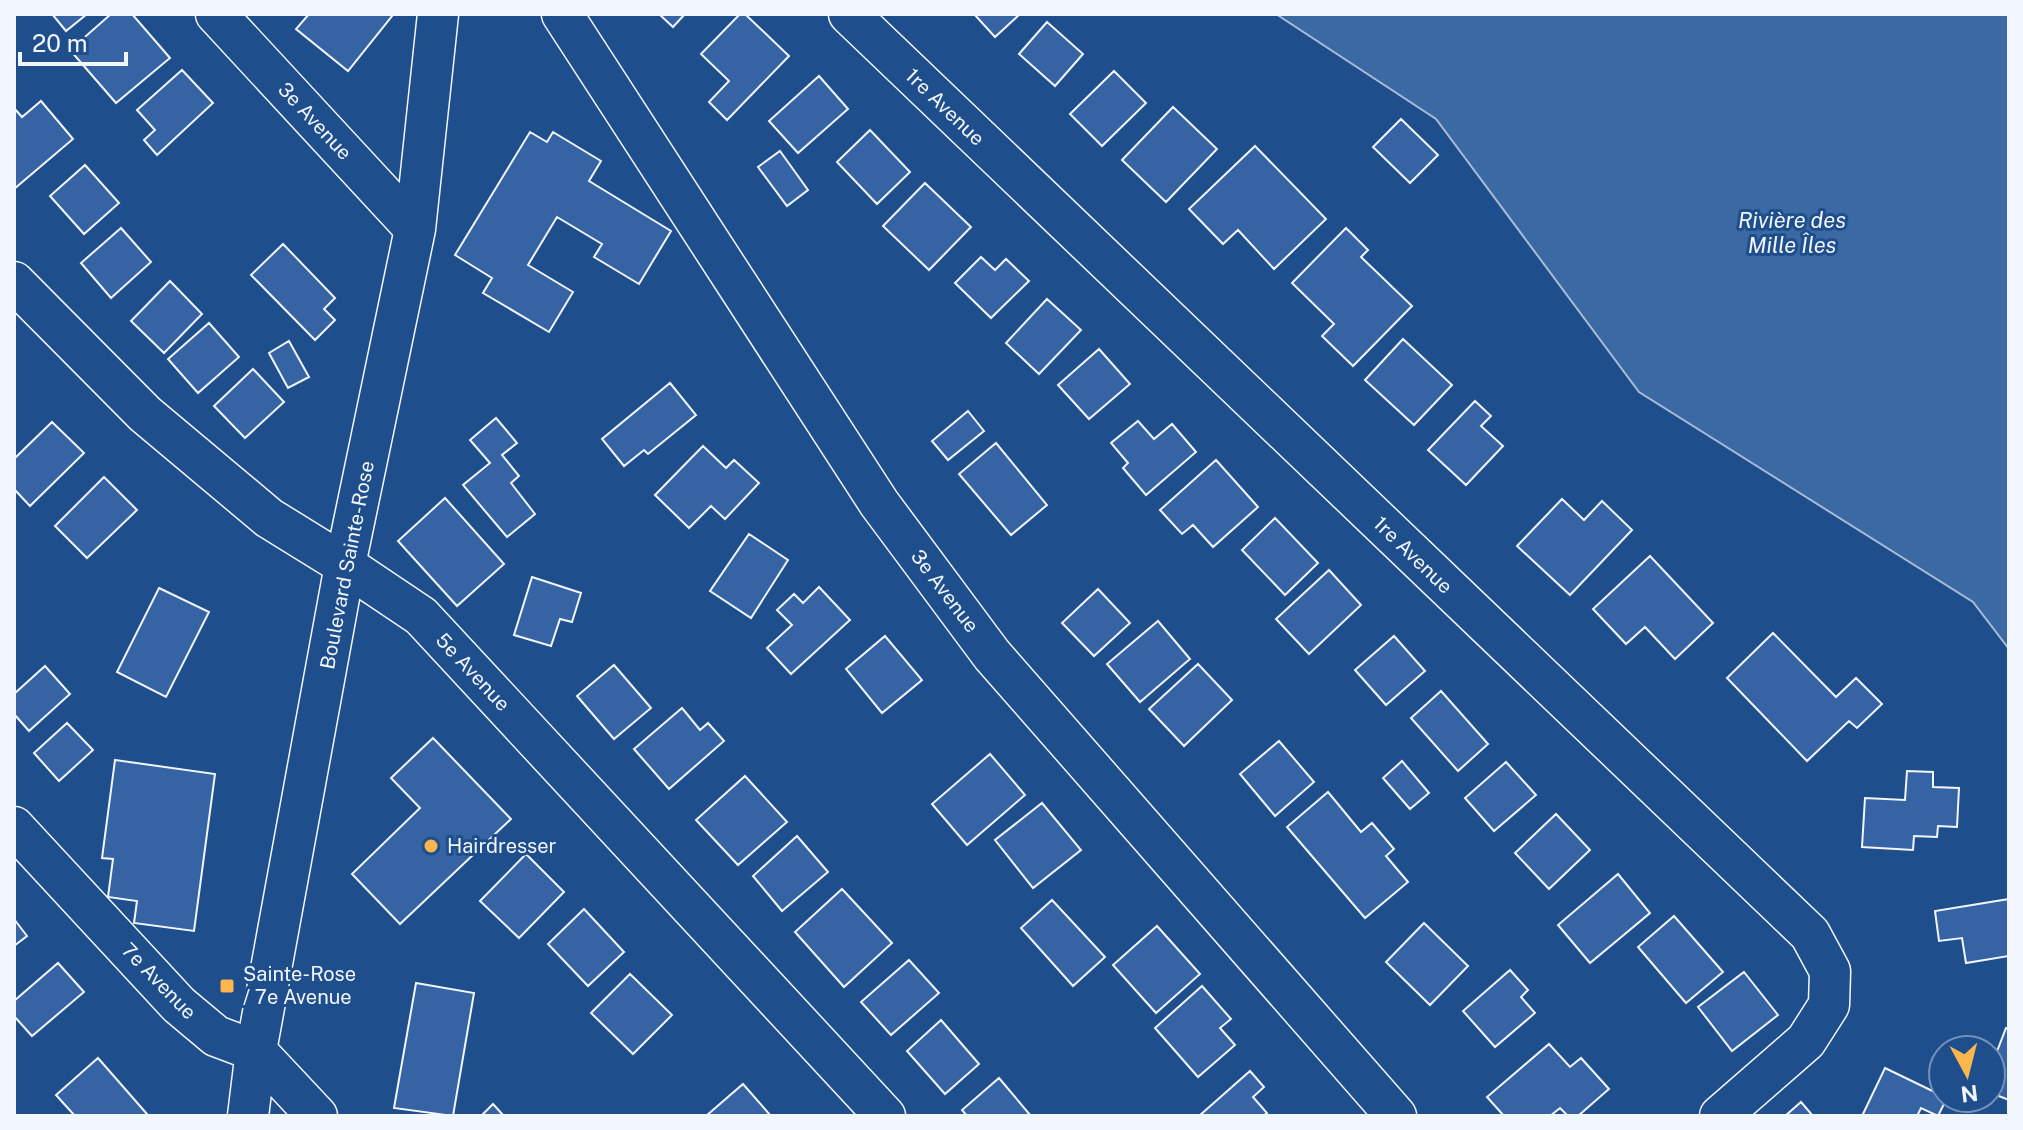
<svg xmlns="http://www.w3.org/2000/svg" width="2023" height="1130" font-family="'Public Sans',sans-serif">
<style>
.water{fill:#3b69a3;stroke:#a8bbd7;stroke-width:2}
.building{fill:#3563a3;stroke:#f2f6ff;stroke-width:2}
.lines{fill:none;stroke-linecap:round;stroke-linejoin:round}
.minor-casing{stroke:#f2f6ff;stroke-width:43}
.minor{stroke:#1f4e8c;stroke-width:40}
.poi-dot{fill:#ffb74d;stroke:#1f4e8c;stroke-width:3}
.labels{text-anchor:middle;dominant-baseline:central;stroke-width:6;stroke-linejoin:round;paint-order:stroke}
.street-label{font-size:20px;fill:#f2f6ff;stroke:#1f4e8c}
.poi-label{font-size:20px;fill:#f2f6ff;stroke:#1f4e8c;text-anchor:start}
.water-label{font-size:22px;font-style:italic;fill:#f2f6ff;stroke:#1f4e8c}
</style>
<rect width="100%" height="100%" fill="#1f4e8c"/>
<path class="water" d="M1276 14H2009V649L1973 602 1639 392 1436 119Z"/>
<path class="building" d="M52 14H87L66 31Z
M111 14H132L170 58 116 103 70 50Z
M309 14H390L392 16 348 71 296 29Z
M659 14H685L673 27Z
M740 14H745L789 56 727 120 709 102 729 81 701 54Z
M974 14H1020L995 37Z
M1047 22 1083 54 1055 86 1019 54Z
M182 70 213 103 157 155 144 140 155 130 137 110Z
M1114 71 1146 103 1102 146 1070 114Z
M819 76 848 109 798 153 769 121Z
M41 101 73 139 14 189V108L22 117Z
M1173 107 1217 149 1166 202 1122 160Z
M1401 119 1438 155 1410 183 1373 147Z
M870 130 910 172 877 204 837 162Z
M530 132 547 142 553 132 601 161 589 181 671 231 639 284 594 257 602 244 557 217 528 265 573 292 549 332 483 293 492 278 455 255Z
M1255 146 1326 219 1274 269 1238 230 1223 244 1189 209Z
M780 151 808 190 787 206 758 167Z
M85 165 119 203 84 234 50 196Z
M925 183 971 227 929 270 883 226Z
M121 228 151 262 111 298 81 263Z
M1346 228 1368 250 1361 257 1412 306 1353 366 1322 336 1334 324 1292 283Z
M283 244 335 298 324 309 335 320 315 340 251 275Z
M981 257 995 270 1006 259 1029 281 991 318 955 283Z
M170 281 202 314 164 353 131 321Z
M1047 299 1081 330 1039 374 1006 343Z
M209 323 239 357 198 393 168 359Z
M1403 339 1452 385 1414 425 1365 380Z
M289 341 309 377 288 388 269 353Z
M1099 349 1130 384 1089 419 1058 385Z
M253 369 284 402 245 438 214 406Z
M670 383 696 415 648 454 644 450 624 466 602 439Z
M1475 401 1491 416 1481 426 1503 446 1466 485 1428 450Z
M968 411 984 431 948 460 932 441Z
M496 418 517 443 502 455 519 476 511 483 535 514 507 537 463 485 490 463 470 440Z
M1138 421 1154 439 1172 424 1196 452 1146 495 1123 468 1128 463 1111 443Z
M52 422 84 453 30 506 14 489V459Z
M996 443 1047 505 1011 535 959 474Z
M703 446 726 468 734 460 759 483 725 519 711 506 689 528 655 495Z
M1216 460 1258 507 1213 547 1193 525 1182 534 1160 510Z
M104 477 137 510 87 558 55 526Z
M445 498 504 564 457 606 398 541Z
M1562 499 1584 520 1602 501 1632 530 1570 595 1517 546Z
M1275 518 1318 563 1285 595 1242 550Z
M749 534 788 560 751 618 710 591Z
M1650 556 1713 623 1675 659 1645 627 1626 644 1593 609Z
M1329 570 1361 605 1309 654 1276 619Z
M532 577 581 593 572 622 560 619 551 646 514 635Z
M819 587 850 620 791 674 767 648 792 625 777 610 794 594 803 603Z
M159 588 209 612 166 697 117 672Z
M1098 589 1130 623 1094 656 1062 623Z
M1158 621 1190 659 1140 702 1107 664Z
M1773 633 1836 697 1856 678 1882 704 1857 728 1849 721 1807 761 1727 678Z
M885 636 922 680 882 713 846 669Z
M1394 636 1425 671 1386 705 1355 670Z
M1198 664 1232 700 1184 746 1149 709Z
M614 665 651 708 614 739 577 696Z
M45 666 70 694 29 731 14 714V694Z
M1441 691 1488 744 1458 771 1411 718Z
M682 708 700 730 708 723 724 741 669 789 634 749Z
M67 723 93 750 59 781 34 753Z
M433 738 511 819 400 924 352 874 420 808 391 778Z
M1279 741 1314 782 1275 816 1240 774Z
M990 754 1025 795 967 845 932 804Z
M115 760 215 774 194 931 134 923 137 901 108 897 113 859 102 858Z
M1402 761 1429 793 1410 809 1383 778Z
M1506 762 1536 795 1494 831 1465 798Z
M1907 771 1933 772V787L1959 788 1957 827 1938 826 1937 837 1914 836 1913 850 1862 847 1865 798 1905 800Z
M745 776 787 822 738 865 696 820Z
M1328 792 1361 832 1372 823 1394 849 1386 856 1408 882 1365 918 1287 827Z
M1042 803 1081 850 1033 888 995 840Z
M1556 814 1590 850 1549 889 1515 853Z
M797 836 828 872 782 911 753 876Z
M526 854 564 892 519 938 480 901Z
M1618 874 1650 913 1590 963 1558 925Z
M842 889 892 943 844 987 795 932Z
M2009 899V956L1966 963 1962 938 1939 941 1935 911Z
M1052 900 1105 957 1073 986 1021 928Z
M584 909 624 952 588 986 548 944Z
M1674 916 1723 972 1686 1003 1638 947Z
M14 919 27 936 14 946Z
M1424 923 1468 966 1430 1005 1386 962Z
M1157 926 1200 974 1156 1013 1113 965Z
M909 960 939 993 891 1035 861 1002Z
M58 963 84 992 32 1036 14 1016V1001Z
M1510 970 1528 990 1521 997 1535 1013 1495 1047 1463 1011Z
M1744 972 1778 1015 1732 1051 1698 1007Z
M630 974 672 1015 633 1054 591 1013Z
M416 983 474 993 453 1116 394 1108Z
M1202 986 1231 1019 1220 1028 1235 1045 1198 1077 1155 1028Z
M941 1020 979 1064 945 1094 907 1051Z
M2006 1028 2009 1029V1100L1991 1093V1067Z
M1549 1044 1570 1067 1581 1058 1609 1089 1578 1116H1568L1560 1108 1550 1116H1504L1487 1097Z
M98 1058 147 1114 145 1116H75L56 1095Z
M1885 1068 1947 1098 1938 1116 1921 1108 1917 1116H1862Z
M1250 1071 1264 1087 1253 1097 1267 1113 1263 1116H1199Z
M999 1078 1031 1116H967L962 1110Z
M743 1084 771 1116H706Z
M1801 1102 1813 1116H1785Z
M493 1104 504 1116H481Z"/>
<g class="lines">
<defs>
<path id="minor" d="M216 14 415 229
M562 14 879 503 992 655 1396 1116
M849 14 1810 934 1830 971 1829 1005 1806 1041 1720 1116
M14 282 145 414 269 518 345 565 421 616 885 1116
M14 827 179 1005 216 1036 256 1051 317 1116
M248 1116 256 1051 345 565 415 229 438 14"/>
</defs>
<use href="#minor" class="minor-casing"/>
<use href="#minor" class="minor"/>
</g>
<g class="poi-dot">
<circle cx="431" cy="846" r="8"/>
<rect x="219" y="978" width="16" height="16" rx="4"/>
</g>
<g class="labels">
<g class="street-label">
<text transform="translate(945 107) rotate(44)">1re Avenue</text>
<text transform="translate(315 121) rotate(47)">3e Avenue</text>
<text transform="translate(1413 555) rotate(44)">1re Avenue</text>
<text transform="translate(347 565) rotate(-79)">Boulevard Sainte-Rose</text>
<text transform="translate(945 591) rotate(53)">3e Avenue</text>
<text transform="translate(473 672) rotate(47)">5e Avenue</text>
<text transform="translate(159 981) rotate(46)">7e Avenue</text>
</g>
<g class="poi-label">
<text x="447" y="846">Hairdresser</text>
<text x="243" y="974">Sainte-Rose<tspan x="243" dy="23">/ 7e Avenue</tspan></text>
</g>
<g class="water-label">
<text x="1792" y="220">Rivière des<tspan x="1792" dy="25">Mille Îles</tspan></text>
</g>
</g>
<rect width="2023" height="1130" fill="none" stroke="#f2f6ff" stroke-width="32"/>
<g transform="translate(1967 1074) rotate(173)"><circle r="38" fill="#1f4e8c" stroke="#7391ba" stroke-width="2"/>
<path d="M0-6L14 30L0 20L-14 30Z" fill="#ffb74d"/>
<text y="-12" font-size="22" font-weight="bold" text-anchor="middle" fill="#f2f6ff">N</text>
</g>
<path d="M20 52v12h106v-12" fill="none" stroke="#f2f6ff" stroke-width="4"/>
<text x="32" y="52" font-size="24" fill="#f2f6ff" stroke="#1f4e8c" stroke-width="6" paint-order="stroke">20 m</text>
</svg>
